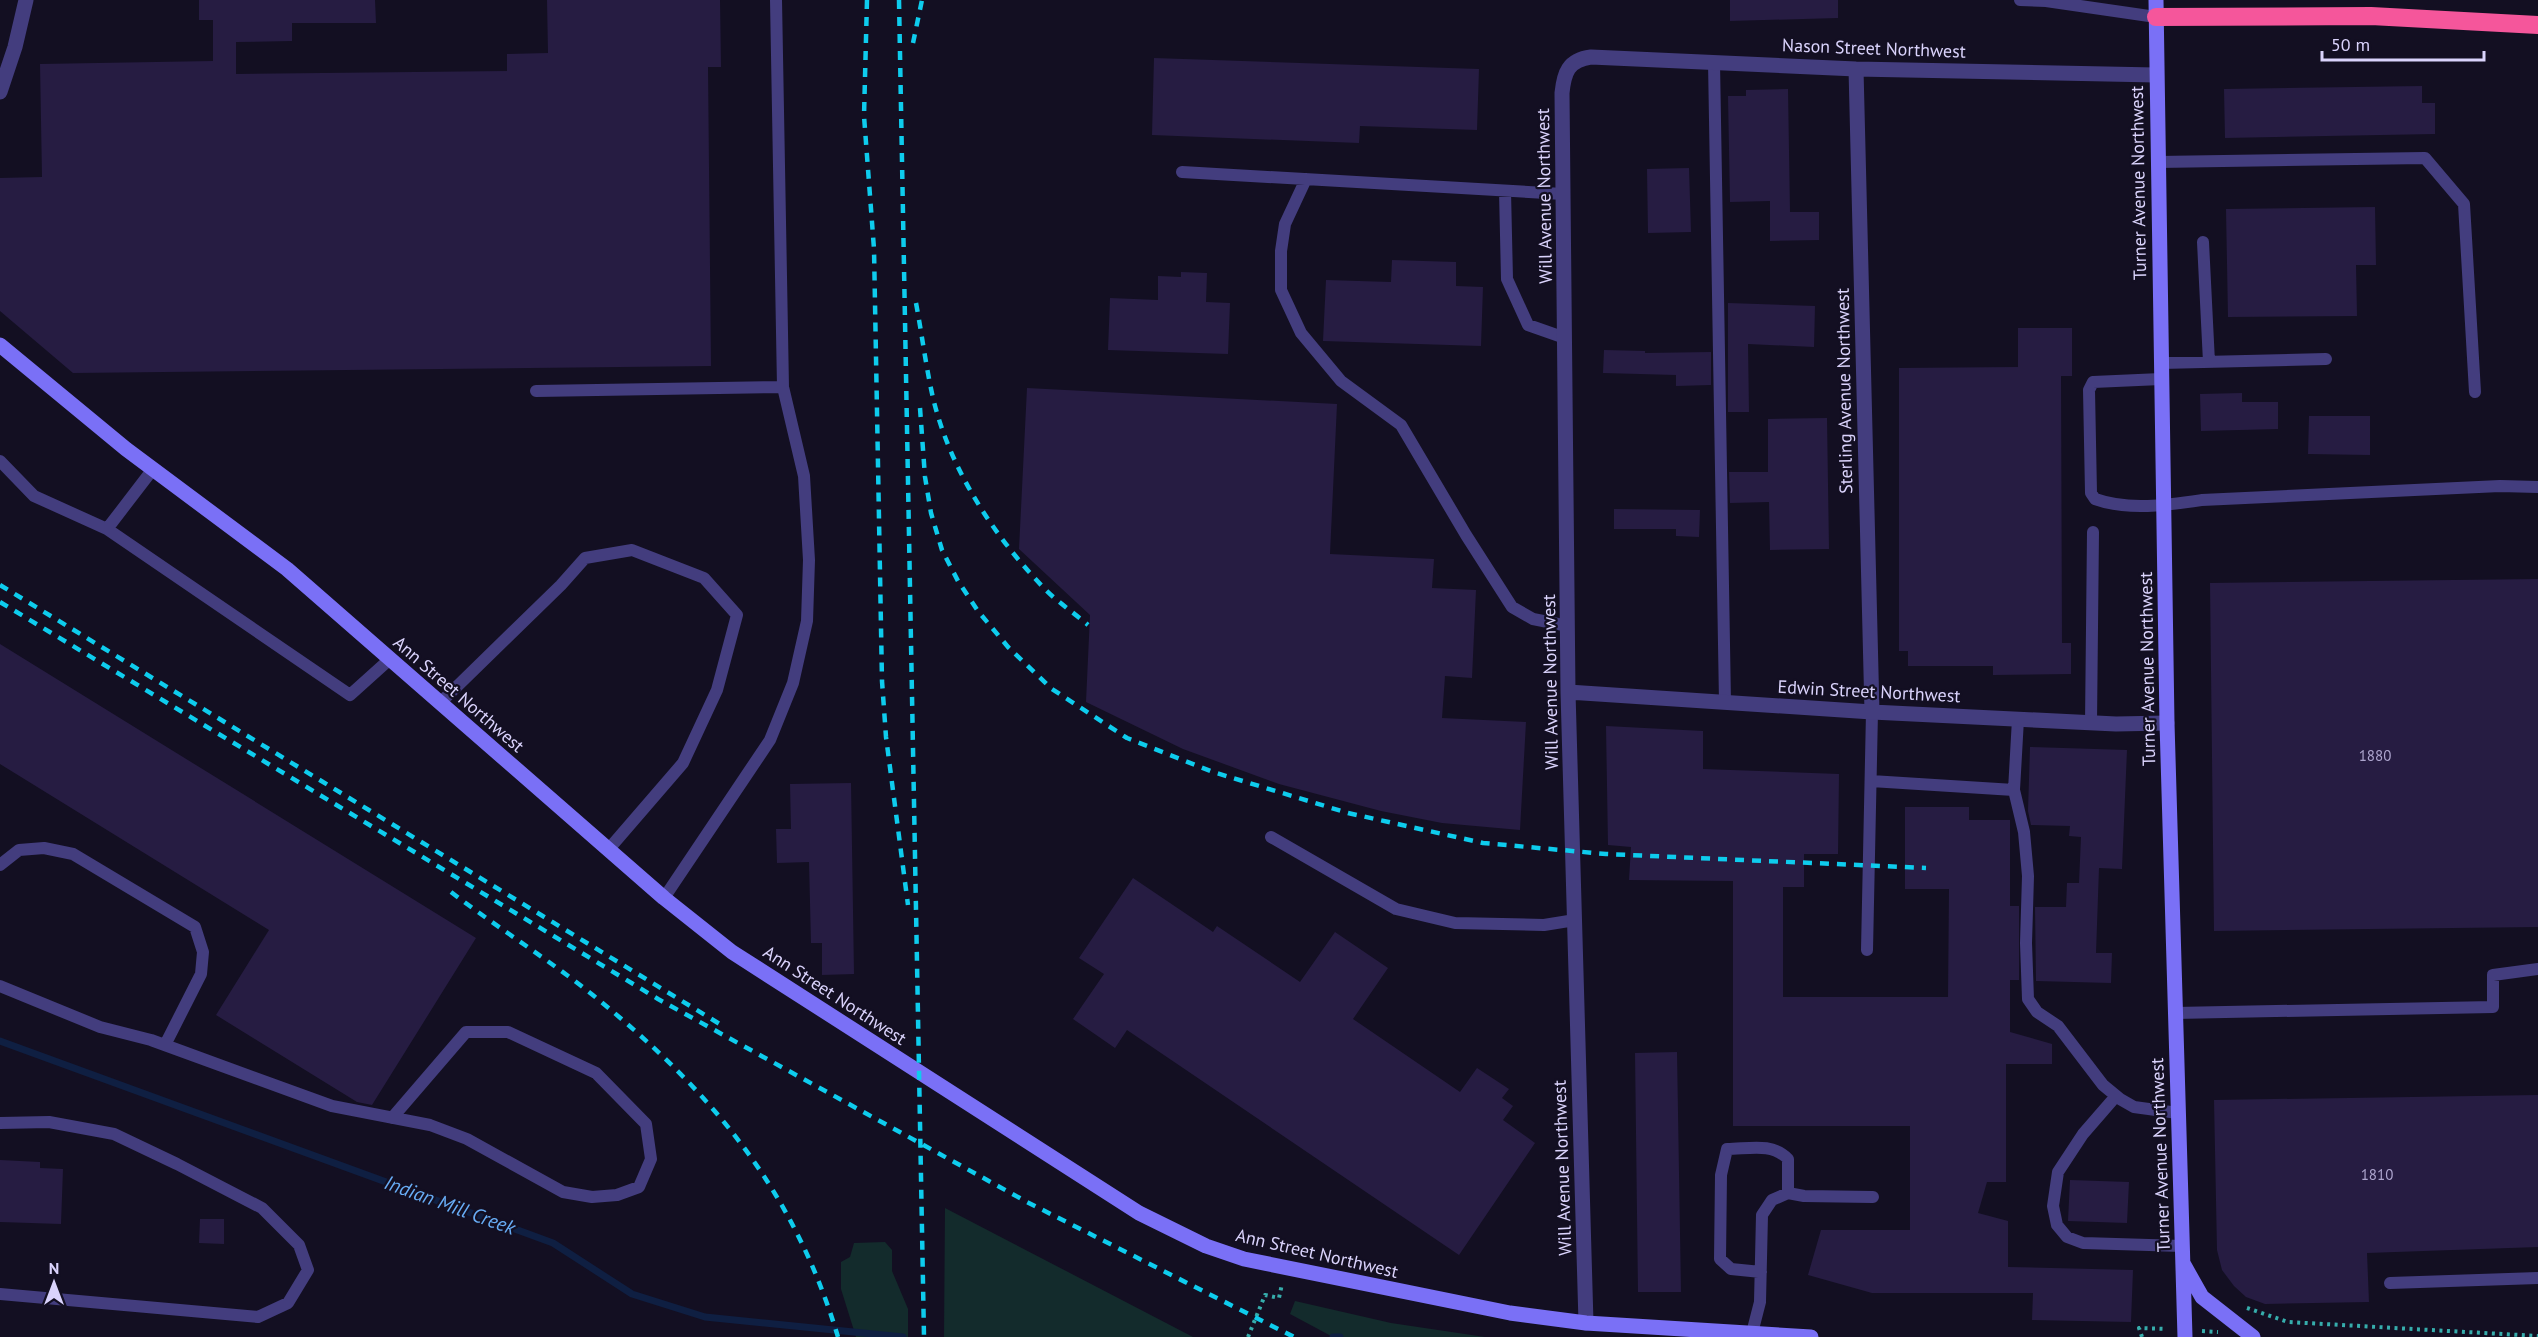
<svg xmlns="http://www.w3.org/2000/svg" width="2538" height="1337" font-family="'PT Sans',sans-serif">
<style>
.green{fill:#132b2c}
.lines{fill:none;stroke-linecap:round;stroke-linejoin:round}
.stream{stroke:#0f1f42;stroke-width:7}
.building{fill:#261c42}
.path{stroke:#36adac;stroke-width:4;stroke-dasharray:3 4.5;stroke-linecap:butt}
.lane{stroke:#433d7e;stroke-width:12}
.street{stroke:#433d7e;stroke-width:15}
.secondary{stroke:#7a70f6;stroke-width:15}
.highway{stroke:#f5569b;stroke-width:18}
.rail{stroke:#0ecced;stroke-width:4.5;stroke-dasharray:9 8;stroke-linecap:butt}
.labels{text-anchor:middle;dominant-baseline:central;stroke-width:4.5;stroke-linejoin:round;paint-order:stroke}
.number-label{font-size:15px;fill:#ada5ce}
.street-label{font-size:18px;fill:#dad3fc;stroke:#130f22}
.water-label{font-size:20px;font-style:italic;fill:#68adf6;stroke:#130f22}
</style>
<rect width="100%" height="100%" fill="#130f22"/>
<path class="green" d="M945 1208 1193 1337H944Z
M885 1242 892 1250V1271L908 1309V1337H856L841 1289V1262L850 1257 854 1243Z
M1295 1301 1391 1323 1485 1337H1333L1290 1314Z"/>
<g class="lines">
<path class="stream" d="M0 1041 553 1243 632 1294 705 1317 903 1337
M1333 1337H1340"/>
</g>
<path class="building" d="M199 0H375L376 23H292V41L236 42V74L507 71V54L548 53 547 0H720L721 67H708L711 366 73 373 0 311V178L42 177 40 64 213 61V20H199Z
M1730 0H1838V18L1730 21Z
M1154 58 1479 69 1477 130 1360 126 1359 143 1152 135Z
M2422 86V103H2435V134L2225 138 2224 89Z
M1788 89 1790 212H1819V240L1770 241V201L1730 202 1728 96H1746V90Z
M1689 168 1691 232 1648 233 1647 169Z
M2375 207 2376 265H2356L2357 316 2228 317 2226 209Z
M1392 260 1456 262V286L1483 287 1481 346 1323 341 1326 280 1391 282Z
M1181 272 1207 273 1206 302 1230 303 1228 354 1108 350 1110 298 1158 300V276L1181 277Z
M1728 303 1815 306 1814 347 1748 344 1749 412H1728Z
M2018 328H2072V376H2061L2062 643H2071V674L1993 675V666H1908V651H1899V368L2018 367Z
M1604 350 1645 351V353L1711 352V385L1676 386V375L1603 373Z
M1027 388 1337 404 1330 554 1434 559 1432 588 1476 590 1472 678 1445 676 1442 718 1526 722 1520 830 1442 823 1381 811 1279 784 1183 749 1086 702 1090 615 1019 549Z
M2242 393V402H2278V429L2201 431 2200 394Z
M2309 416H2370V455L2308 454Z
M1827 418 1829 549 1770 550 1769 502 1730 503 1729 472H1768V419Z
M1614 509 1700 510 1699 537 1676 536V529H1614Z
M2538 579V927L2214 931 2210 583Z
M0 644 476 938 372 1105 357 1102 216 1015 269 930 0 764Z
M1606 726 1703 731V769L1839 774 1838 854H1804V887H1783V997H1948L1949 889H1905V807H1969V820H2010V906H2019V980H2010V1032L2052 1044V1064H2006V1182H1987L1978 1213 2008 1221V1267L2133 1270 2131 1322 2032 1320 2033 1293H1872L1808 1275 1821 1230H1910V1126H1733V881L1629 880 1631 847 1608 845Z
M2030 747 2127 750 2122 869 2099 868 2096 953H2112L2111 983 2036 981 2035 907H2066L2067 883H2079L2081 837 2069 836 2070 826 2031 825 2028 811Z
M851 783 854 974 822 975V943H811L809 862 777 863 776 829H791L790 784Z
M1133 878 1213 932 1217 926 1300 982 1335 932 1388 968 1353 1019 1460 1092 1477 1068 1509 1089 1502 1098 1513 1106 1503 1120 1535 1143 1459 1255 1127 1030 1115 1048 1073 1019 1104 974 1079 958Z
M1677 1052 1681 1292H1638L1635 1053Z
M2538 1095V1247L2367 1253 2369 1302 2265 1304 2246 1297 2234 1286 2222 1270 2217 1250 2214 1100Z
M0 1160 40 1162V1168L63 1169 61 1224 0 1222Z
M2070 1180 2129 1182 2127 1223 2068 1221Z
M200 1219H224V1244L199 1243Z"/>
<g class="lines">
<path class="path" d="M2247 1308 2288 1322 2538 1336
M2202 1331 2218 1332
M1248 1337 1265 1295 1279 1298 1282 1284
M2142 1337 2139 1328 2167 1329"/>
<path class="lane" d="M2020 0 2046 1 2156 17
M1714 62 1725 702
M2158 162 2425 158 2464 204 2475 392
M1182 172 1563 194
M1306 179 1285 224 1281 251V290L1301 333 1341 381 1401 425 1466 535 1512 607 1533 619 1568 626
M1505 191 1507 279 1528 325 1565 338
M2203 242 2209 362
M2161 363 2326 359
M2161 379 2093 382 2089 390 2091 493 2095 499C2128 511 2168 505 2202 500L2500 486 2538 487
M536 391 783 387
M0 461 34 496 107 529
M153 469 107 529 350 695 390 659
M440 703 561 585 585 558 632 550 704 578 737 615 717 690 683 763 608 850
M2091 723 2093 532
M1871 781 2014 790 2018 719
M2014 790 2024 832 2028 876 2026 943 2028 999 2037 1012 2058 1026 2103 1085 2120 1099 2134 1107 2178 1113
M1271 837 1396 909 1455 923 1544 925 1575 920
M0 865 19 850 44 848 73 854 195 927 203 952 201 974 165 1045
M664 898 770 740 793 683 807 621 809 560 804 476 783 387 776 0
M1867 950 1872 712
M0 986 100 1027 151 1040 332 1106 430 1125 467 1139 563 1192 592 1197 617 1195 639 1187 651 1159 646 1124 596 1073 508 1032H466L392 1118
M2175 1013 2493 1007V975L2538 969
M2116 1096 2083 1134 2058 1172 2053 1206 2057 1225 2067 1237 2083 1243 2182 1246
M0 1123 49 1122 114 1134 177 1164 262 1208 299 1245 308 1270 288 1303 258 1317 0 1294
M1761 1272 1731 1269 1720 1259 1721 1175 1727 1149C1748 1149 1772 1142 1788 1159V1193
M2390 1283 2538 1278
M1751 1337 1760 1302 1762 1215 1772 1200 1788 1193 1804 1196 1873 1197"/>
<path class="street" d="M1856 69 1872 712
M0 92 15 47 26 0
M1568 692 1872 712 2116 724 2167 723
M1586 1323 1568 692 1562 93C1564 73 1568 60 1591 57L1856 69 2156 75"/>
<path class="secondary" d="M2156 0 2167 723 2185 1337
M0 345 126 449 287 569 664 898 732 952 1139 1213 1206 1246 1244 1259 1510 1313 1586 1323 1811 1337
M2184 1265 2202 1297 2253 1337"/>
<path class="highway" d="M2156 17 2371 16 2538 25"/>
<path class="rail" d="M867 0 864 116 874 249 882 681 886 737 908 905
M899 0 924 1337
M913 43 922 0
M916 303C922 335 926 367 933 398 950 469 993 535 1043 587 1056 601 1073 612 1088 625
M920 408 925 477 931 513 942 550 958 581 978 611 1008 647 1052 689 1127 738 1213 772 1348 813 1483 843 1606 854 1926 868
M0 585 723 1026
M0 602 658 999 1027 1202 1294 1337
M451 892C498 928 548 959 594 996 712 1092 794 1190 838 1337"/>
</g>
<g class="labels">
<g class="number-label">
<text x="2375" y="755">1880</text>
<text x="2377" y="1174">1810</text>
</g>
<g class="street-label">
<text transform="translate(1874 48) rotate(2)">Nason Street Northwest</text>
<text transform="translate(2138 183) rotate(-91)">Turner Avenue Northwest</text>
<text transform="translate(1544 196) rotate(-91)">Will Avenue Northwest</text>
<text transform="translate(1844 391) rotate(-91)">Sterling Avenue Northwest</text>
<text transform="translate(2147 669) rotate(-91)">Turner Avenue Northwest</text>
<text transform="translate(1550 682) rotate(-91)">Will Avenue Northwest</text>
<text transform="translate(1869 691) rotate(3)">Edwin Street Northwest</text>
<text transform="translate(459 694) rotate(41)">Ann Street Northwest</text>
<text transform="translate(835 995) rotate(33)">Ann Street Northwest</text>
<text transform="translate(2160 1155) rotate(-92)">Turner Avenue Northwest</text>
<text transform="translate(1562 1168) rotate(-92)">Will Avenue Northwest</text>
<text transform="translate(1317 1253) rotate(13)">Ann Street Northwest</text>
</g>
<g class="water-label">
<text transform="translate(450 1205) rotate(20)">Indian Mill Creek</text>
</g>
</g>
<g transform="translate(54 1283)" stroke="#130f22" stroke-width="4.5" paint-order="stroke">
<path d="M0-4.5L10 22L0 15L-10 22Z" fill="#dad3fc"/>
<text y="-9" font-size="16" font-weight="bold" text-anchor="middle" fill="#dad3fc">N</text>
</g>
<path d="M2322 51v9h162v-9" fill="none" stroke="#dad3fc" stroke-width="3"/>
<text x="2331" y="51" font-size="18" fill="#dad3fc" stroke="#130f22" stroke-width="4.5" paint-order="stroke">50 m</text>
</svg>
